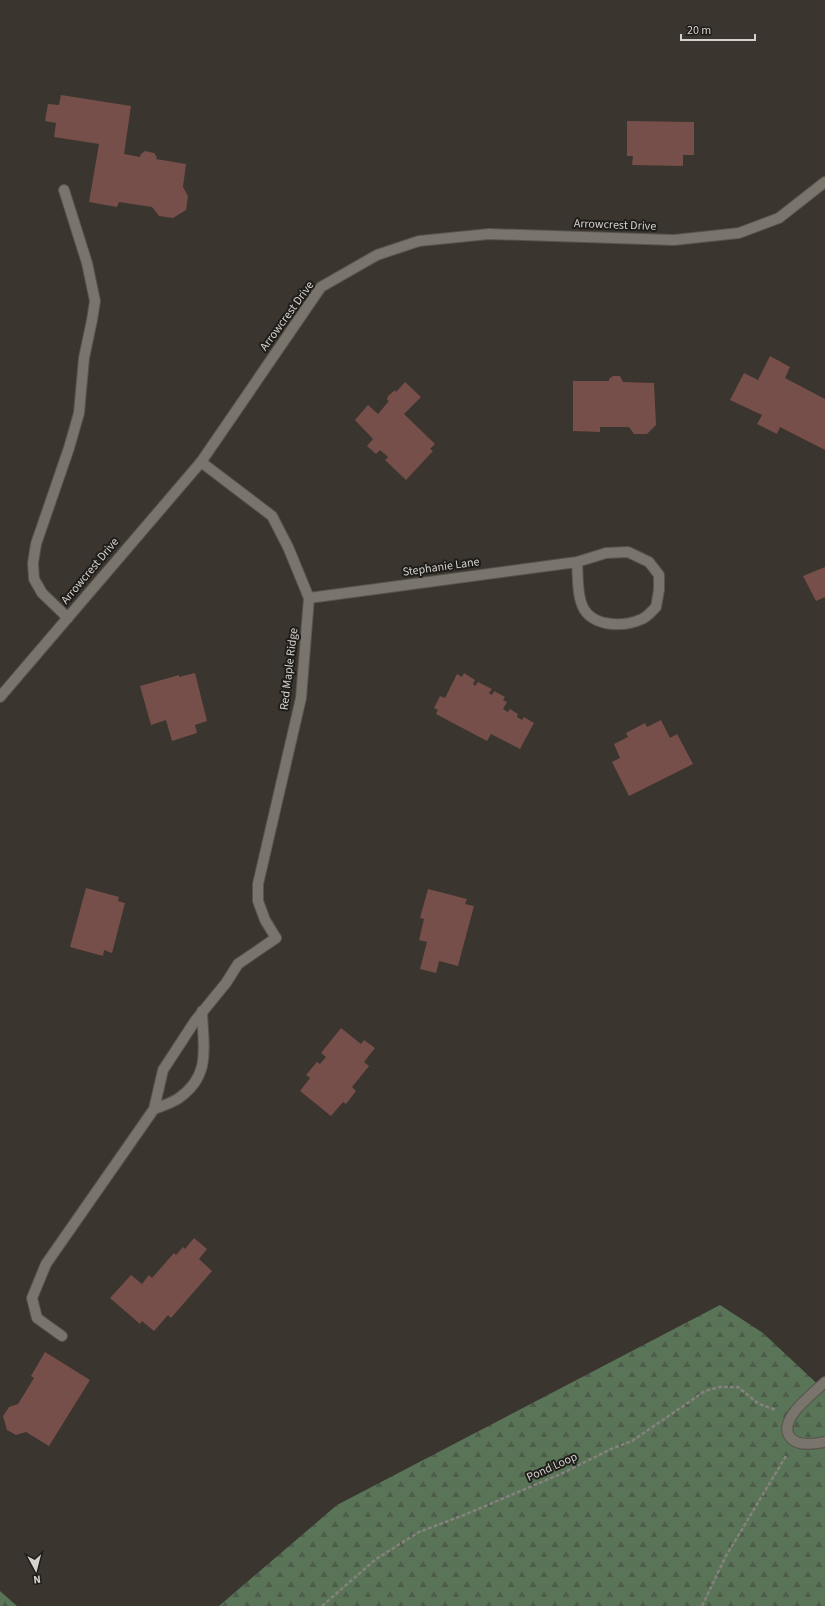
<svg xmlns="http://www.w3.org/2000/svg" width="825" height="1606" font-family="'Source Sans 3',sans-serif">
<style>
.forest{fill:url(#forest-firs)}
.building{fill:#764f4a}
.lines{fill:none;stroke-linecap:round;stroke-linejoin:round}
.lane-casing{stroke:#57534d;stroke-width:12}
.street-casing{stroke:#57534d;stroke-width:12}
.path{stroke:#85817c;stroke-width:2.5;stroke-dasharray:4 2;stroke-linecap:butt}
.lane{stroke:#79746c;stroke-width:10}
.street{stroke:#79746c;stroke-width:10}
.labels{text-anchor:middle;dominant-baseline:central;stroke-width:4;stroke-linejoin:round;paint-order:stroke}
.street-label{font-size:12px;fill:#d5d2ce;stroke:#1f1d1a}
</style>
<defs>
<pattern id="forest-firs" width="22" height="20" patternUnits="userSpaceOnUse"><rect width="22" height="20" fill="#597457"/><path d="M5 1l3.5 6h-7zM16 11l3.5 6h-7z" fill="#4e5c4c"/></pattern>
</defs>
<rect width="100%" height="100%" fill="#3a352e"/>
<path class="forest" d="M720 1305 763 1333 825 1391V1606H219L337 1505Z
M0 1591 17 1606H0Z"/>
<path class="building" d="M61 95 131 106 124 154 140 157 141 154 145 151 154 153 157 157 156 159 186 164 183 187 188 196 186 210 173 218 159 216 152 207 119 202 117 207 89 202 99 144 54 137 56 123 45 121 48 104 59 105Z
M627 121 694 122V155H683V166L632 165 633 156H627Z
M770 356 790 367 785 378 825 399V450L780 427 777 434 757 424 762 415 730 400 744 373 758 380Z
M613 376H620L623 382 654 383 656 425 647 434H634L629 427H600V432L573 431V381H609V379Z
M405 382 421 397 404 414 435 444 430 449 433 451 406 480 385 460 388 457 380 450 376 454 367 446 373 439 355 420 368 405 378 414 389 401 387 400 388 396 395 390 396 392Z
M825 567V597L816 601 803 576Z
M195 673 207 721 195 725 197 733 172 741 166 720 151 725 140 686 179 675V677Z
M464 673 475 680 473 684 475 686 478 682 492 689 489 693 492 695 494 691 505 697 503 700 507 702 503 709 508 712 510 709 518 714 517 717 522 720 524 717 534 723 520 749 491 734 487 741 436 714 438 710 434 708 440 696 445 698 457 674 462 677Z
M661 720 670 738 677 734 693 764 629 796 612 762 620 758 614 744 628 737 626 733 645 723 647 727Z
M86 888 119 897 118 901 125 903 112 953 104 950 103 956 70 947Z
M428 889 467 899 465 904 474 906 458 966 439 961 436 973 420 969 427 942 419 940 424 919 420 918Z
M341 1028 361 1044 364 1040 375 1048 364 1062 369 1066 352 1087 356 1091 346 1104 343 1102 331 1116 300 1091 310 1078 306 1075 317 1062 320 1064 326 1057 321 1053Z
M194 1238 207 1249 199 1259 212 1271 171 1318 168 1315 154 1331 142 1321 140 1324 110 1298 131 1275 142 1284 149 1275 152 1278 174 1253 176 1255 183 1247 185 1249Z
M45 1352 90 1380 49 1446 26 1432 16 1435 7 1430 3 1416 9 1407 18 1404 34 1378 31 1376Z"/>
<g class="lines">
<defs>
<path id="lane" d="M64 190 87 263 95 301 92 320 84 358 79 413 69 448 36 544 33 563 34 579 42 593 68 618
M0 697 201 462
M154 1109C162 1106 172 1103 179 1098 212 1075 203 1046 202 1011
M62 1336 37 1318 32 1298 46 1264 154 1109 163 1070 195 1021 226 983 238 964 276 938
M825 1382C814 1393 777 1419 790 1437 797 1447 815 1444 825 1442"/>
<path id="street" d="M309 598 577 562 606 553 628 552 649 562 659 575V590L656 607C652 611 647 617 642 619 622 628 588 627 581 602 577 590 578 575 577 562
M276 938 265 920 258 901V884L301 698 309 598 288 547 272 516 201 462 321 287 377 255 419 241 489 234 674 240 739 233 779 218 825 182"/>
</defs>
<use href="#lane" class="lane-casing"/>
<use href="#street" class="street-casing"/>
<path class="path" d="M322 1606 376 1559 419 1532 464 1515 563 1473 611 1449 632 1441 705 1391 720 1387H738L759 1404 776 1410
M702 1606 726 1556 786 1456"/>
<use href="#lane" class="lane"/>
<use href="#street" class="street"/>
</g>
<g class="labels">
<g class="street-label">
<text transform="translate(615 225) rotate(2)">Arrowcrest Drive</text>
<text transform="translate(287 316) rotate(-54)">Arrowcrest Drive</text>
<text transform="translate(441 567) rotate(-8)">Stephanie Lane</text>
<text transform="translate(90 571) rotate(-50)">Arrowcrest Drive</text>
<text transform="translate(289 669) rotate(-83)">Red Maple Ridge</text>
<text transform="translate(552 1467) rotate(-24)">Pond Loop</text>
</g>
</g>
<g transform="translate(36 1570) rotate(173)" stroke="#1f1d1a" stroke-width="3" paint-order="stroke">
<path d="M0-3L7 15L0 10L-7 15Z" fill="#d5d2ce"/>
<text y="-6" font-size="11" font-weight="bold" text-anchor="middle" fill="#d5d2ce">N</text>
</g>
<path d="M681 34v6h74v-6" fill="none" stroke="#d5d2ce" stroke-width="2"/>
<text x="687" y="34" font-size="12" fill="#d5d2ce" stroke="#1f1d1a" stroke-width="3" paint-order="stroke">20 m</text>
</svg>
